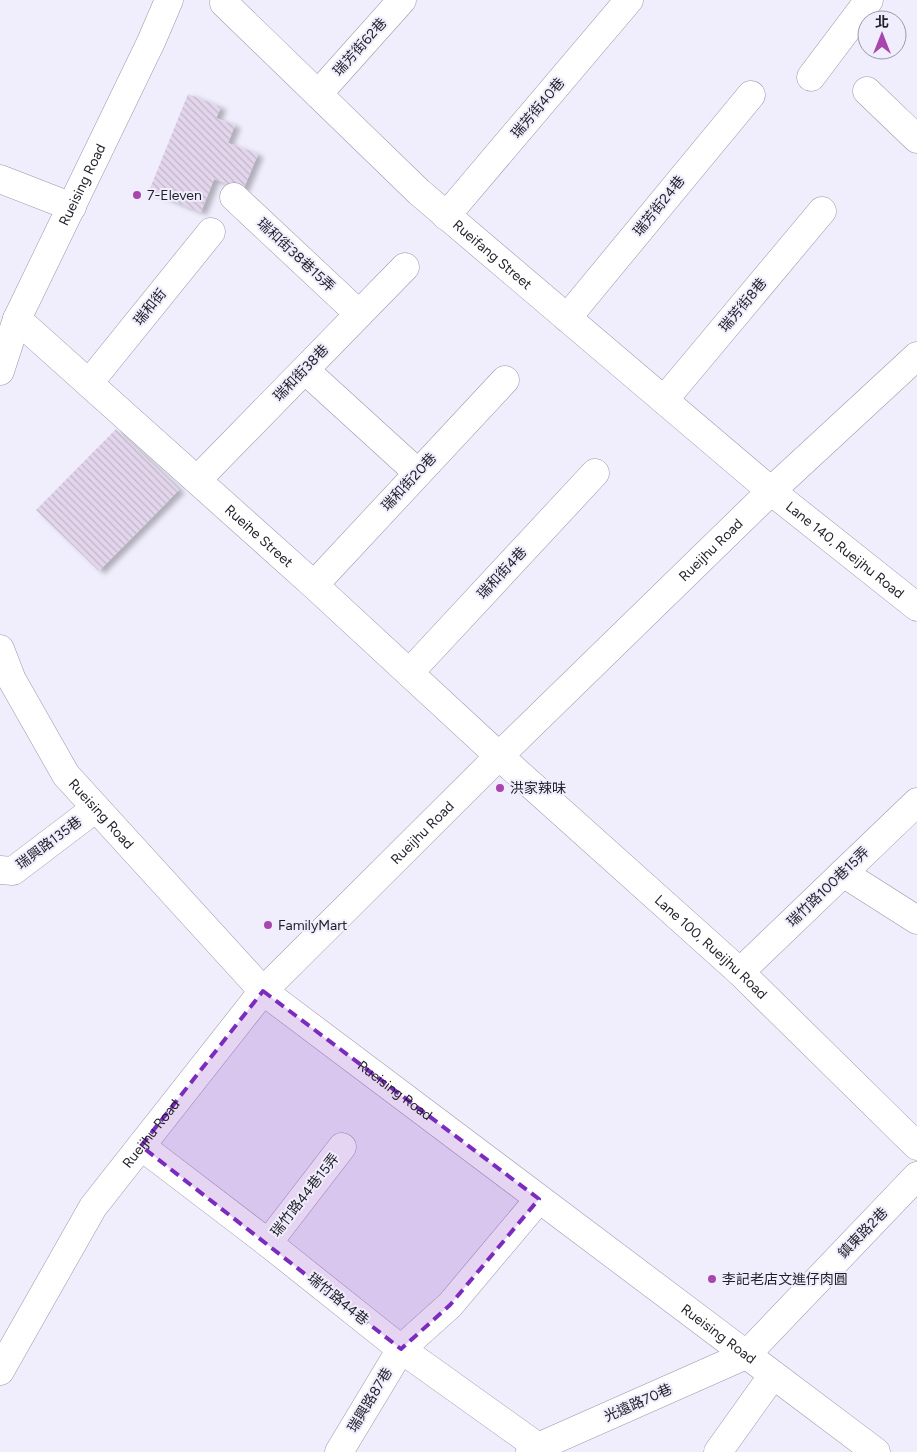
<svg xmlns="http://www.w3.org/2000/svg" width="917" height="1452" font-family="Figtree,'Noto Sans TC',sans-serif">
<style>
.building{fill:url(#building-back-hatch);filter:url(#shadow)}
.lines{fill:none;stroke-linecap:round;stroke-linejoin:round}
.minor-casing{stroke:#9a96ad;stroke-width:29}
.minor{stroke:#fff;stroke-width:28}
.marked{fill:#7b2cbf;fill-opacity:0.2;stroke:#7b2cbf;stroke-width:4;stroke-dasharray:10 6;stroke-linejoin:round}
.poi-dot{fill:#a846ad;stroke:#f0edfc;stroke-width:2}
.labels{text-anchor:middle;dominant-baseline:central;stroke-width:4;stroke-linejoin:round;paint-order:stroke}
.street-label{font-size:14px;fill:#201e27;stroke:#f0edfc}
.poi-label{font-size:14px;fill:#201e27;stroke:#f0edfc;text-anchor:start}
</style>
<defs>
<pattern id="building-back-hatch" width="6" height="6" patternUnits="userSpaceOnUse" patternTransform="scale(1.25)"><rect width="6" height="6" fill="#e2d5ec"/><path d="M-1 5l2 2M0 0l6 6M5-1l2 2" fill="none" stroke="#c2b6ca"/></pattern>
<filter id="shadow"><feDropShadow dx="5.5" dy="3" stdDeviation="2.5" flood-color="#0004"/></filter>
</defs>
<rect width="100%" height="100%" fill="#f0edfc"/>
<path class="building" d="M188 94 221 107 216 118 235 125 228 143 258 154 243 190 214 179 201 212 149 191Z
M116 429 179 490 99 571 36 510Z"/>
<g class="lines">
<defs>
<g id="minor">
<path id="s1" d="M224 3 419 192 771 491 917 607"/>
<path d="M811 77 869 0"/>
<path d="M867 91 917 139"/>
<path d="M318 94 402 0"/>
<path d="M0 179 72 207"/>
<path d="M234 197 359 314"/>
<path d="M446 216 629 0"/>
<path d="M567 318 751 95"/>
<path id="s2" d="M17 319 314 585 499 756 740 972 917 1146"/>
<path d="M305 370 418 473"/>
<path id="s3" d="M0 371 17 319 151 42 169 0"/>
<path d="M89 383 211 232"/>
<path d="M664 400 822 211"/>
<path d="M197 480 405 267"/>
<path d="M314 585 505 380"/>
<path id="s4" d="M0 649 12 680 66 775 263 991 876 1452"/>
<path d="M409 673 595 473"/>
<path d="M0 870 13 871 96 808"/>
<path d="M843 873 917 920"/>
<path d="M740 972 917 802"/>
<path d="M141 1146 268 1243 401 1349 538 1447"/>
<path d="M268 1243 342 1147"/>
<path id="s5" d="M0 1371 93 1207 263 991 499 756 771 491 917 356"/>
<path d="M339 1452 401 1349 450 1305 539 1199"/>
<path d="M530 1452 538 1447 746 1355 917 1176"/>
<path d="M718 1452 773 1375"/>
</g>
</defs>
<use href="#minor" class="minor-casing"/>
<use href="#minor" class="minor"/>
</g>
<path class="marked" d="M263 991 539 1199 450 1305 401 1349 141 1146Z"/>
<g class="poi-dot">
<circle cx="137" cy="195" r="5"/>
<circle cx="500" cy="788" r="5"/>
<circle cx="268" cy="925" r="5"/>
<circle cx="712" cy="1279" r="5"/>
</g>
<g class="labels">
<g class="street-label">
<text transform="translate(360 47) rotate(-48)">瑞芳街62巷</text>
<text transform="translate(538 108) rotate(-50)">瑞芳街40巷</text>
<text stroke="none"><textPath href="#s3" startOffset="204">Rueising Road</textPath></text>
<text transform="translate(659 206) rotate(-51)">瑞芳街24巷</text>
<text stroke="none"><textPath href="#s1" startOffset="368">Rueifang Street</textPath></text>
<text transform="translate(296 255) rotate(43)">瑞和街38巷15弄</text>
<text transform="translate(743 305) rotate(-50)">瑞芳街8巷</text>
<text transform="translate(150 307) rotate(-51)">瑞和街</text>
<text transform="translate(301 373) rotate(-46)">瑞和街38巷</text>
<text transform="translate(409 482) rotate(-47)">瑞和街20巷</text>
<text stroke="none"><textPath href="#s2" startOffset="325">Rueihe Street</textPath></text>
<text stroke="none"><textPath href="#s1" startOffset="828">Lane 140, Rueijhu Road</textPath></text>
<text stroke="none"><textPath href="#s5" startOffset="1092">Rueijhu Road</textPath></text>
<text transform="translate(502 573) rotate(-47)">瑞和街4巷</text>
<text stroke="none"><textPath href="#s4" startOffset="195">Rueising Road</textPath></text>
<text stroke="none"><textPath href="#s5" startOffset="688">Rueijhu Road</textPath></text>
<text transform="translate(49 843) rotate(-37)">瑞興路135巷</text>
<text transform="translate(828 887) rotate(-44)">瑞竹路100巷15弄</text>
<text stroke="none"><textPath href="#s2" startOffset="936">Lane 100, Rueijhu Road</textPath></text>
<text stroke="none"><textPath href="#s4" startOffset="600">Rueising Road</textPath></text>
<text stroke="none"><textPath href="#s5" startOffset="282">Rueijhu Road</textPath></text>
<text transform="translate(305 1195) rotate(-52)">瑞竹路44巷15弄</text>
<text transform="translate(863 1233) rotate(-46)">鎮東路2巷</text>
<text transform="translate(338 1299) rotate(39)">瑞竹路44巷</text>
<text stroke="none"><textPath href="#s4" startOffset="1005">Rueising Road</textPath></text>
<text transform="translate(370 1400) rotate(-59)">瑞興路87巷</text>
<text transform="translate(638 1403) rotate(-24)">光遠路70巷</text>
</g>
<g class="poi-label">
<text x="147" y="195">7-Eleven</text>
<text x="510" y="788">洪家辣味</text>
<text x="278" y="925">FamilyMart</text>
<text x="722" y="1279">李記老店文進仔肉圓</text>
</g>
</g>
<g transform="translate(882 35)"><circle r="24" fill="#f0edfc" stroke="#9d9aa7"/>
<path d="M0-4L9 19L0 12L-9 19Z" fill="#a846ad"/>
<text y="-8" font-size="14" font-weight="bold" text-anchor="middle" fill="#201e27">北</text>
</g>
</svg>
